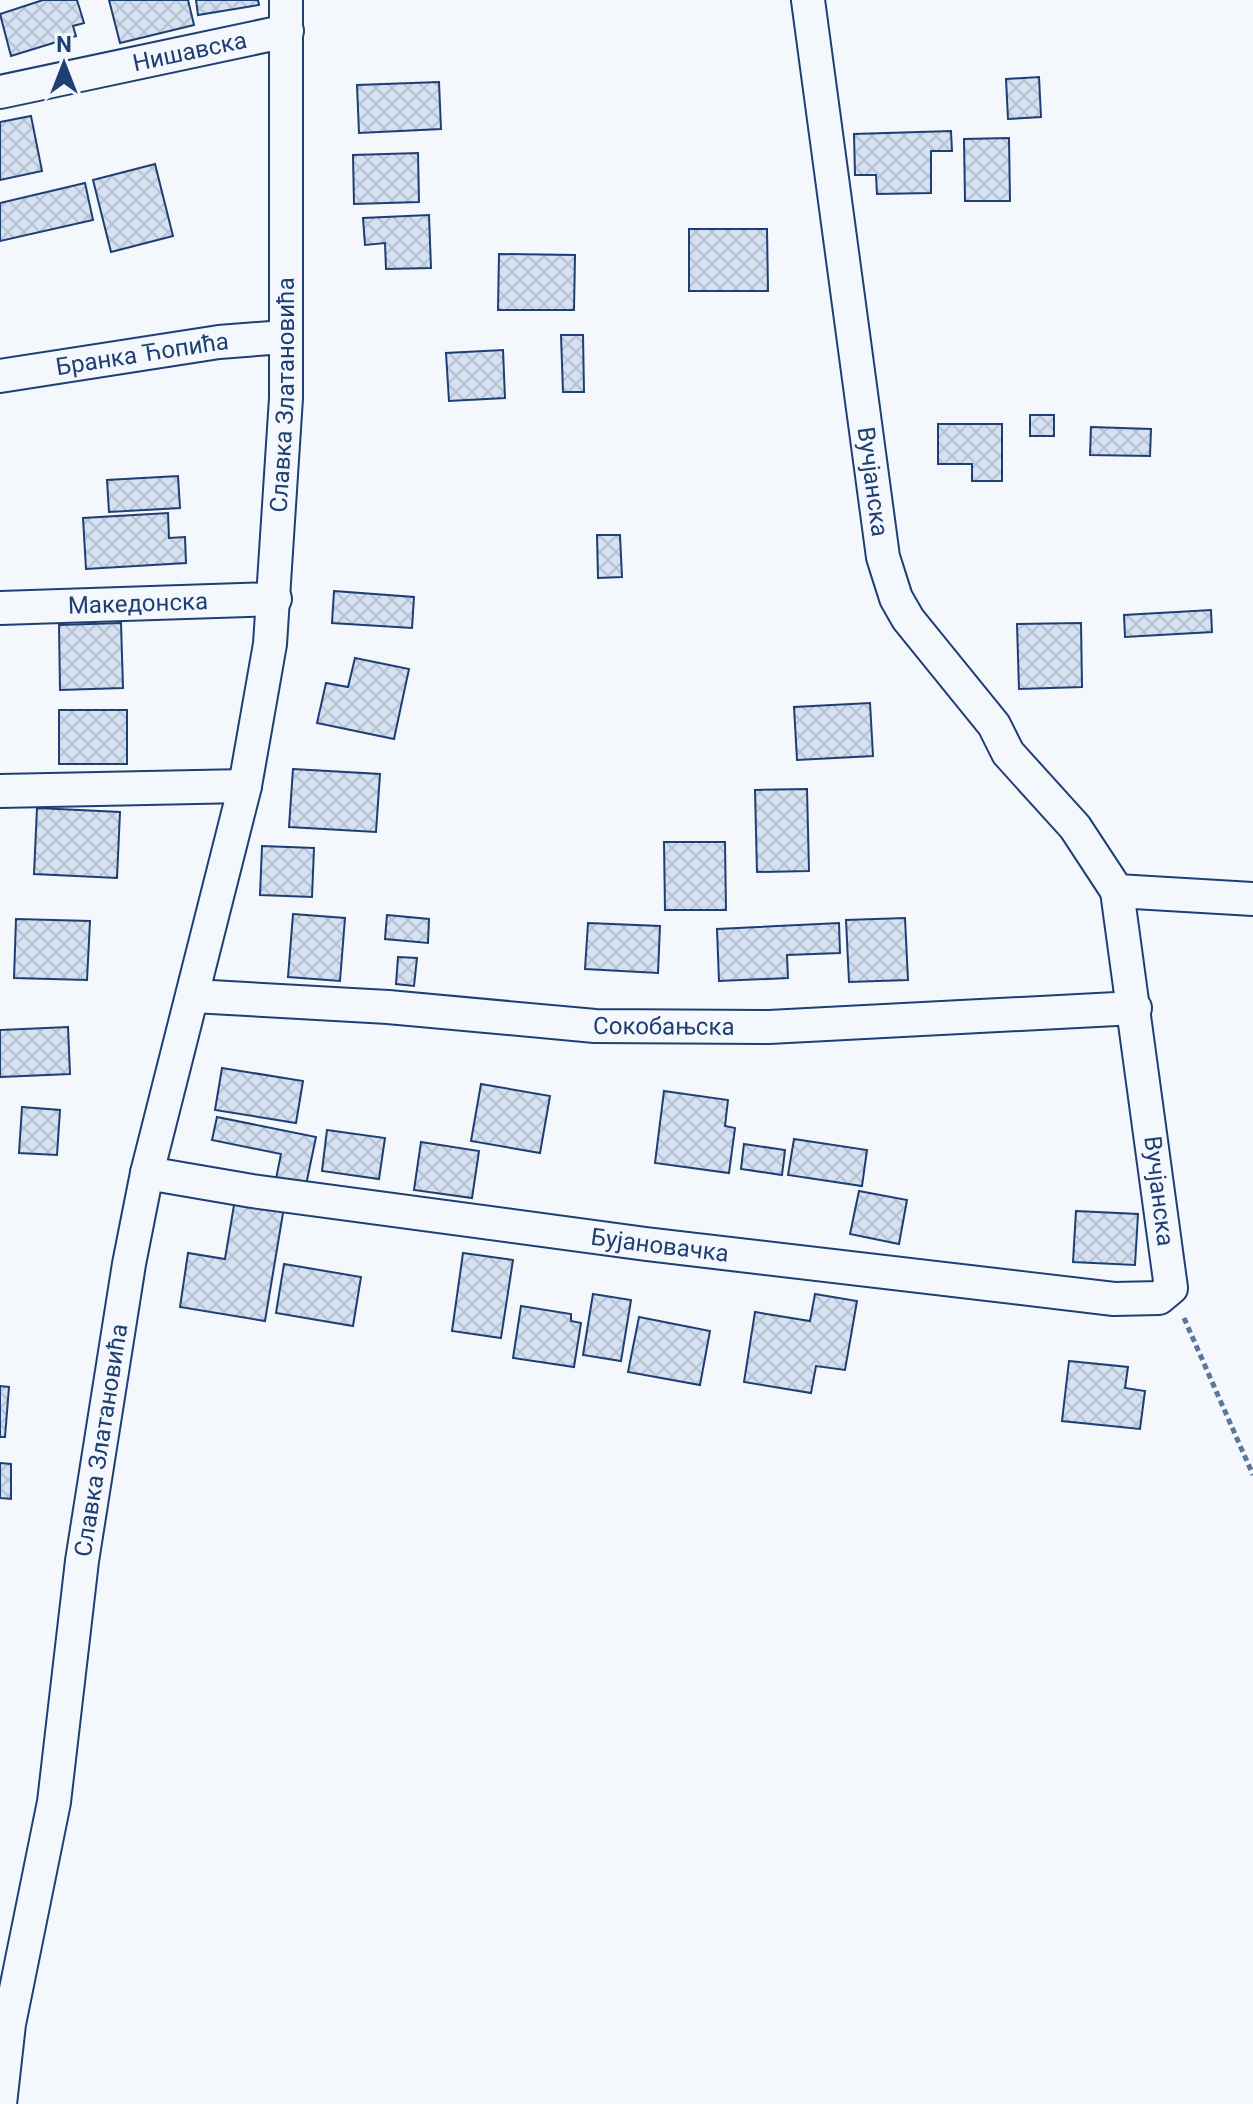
<svg xmlns="http://www.w3.org/2000/svg" width="1253" height="2104" font-family="Roboto,sans-serif">
<style>
.building{fill:url(#building-cross-hatch);stroke:#1d3f73;stroke-width:2}
.lines{fill:none;stroke-linecap:round;stroke-linejoin:round}
.street-casing{stroke:#1d3f73;stroke-width:36}
.path{stroke:#5e769c;stroke-width:5;stroke-dasharray:6 4;stroke-linecap:butt}
.street{stroke:#f4f7fb;stroke-width:32}
.labels{text-anchor:middle;dominant-baseline:central;stroke-width:6;stroke-linejoin:round;paint-order:stroke}
.street-label{font-size:24px;fill:#1d3f73;stroke:#f4f7fb}
</style>
<defs>
<pattern id="building-cross-hatch" width="8" height="8" patternUnits="userSpaceOnUse" patternTransform="scale(2)"><rect width="8" height="8" fill="#d5e0f0"/><path d="M0 0l8 8M0 8l8-8" fill="none" stroke="#b6c1d1"/></pattern>
</defs>
<rect width="100%" height="100%" fill="#f4f7fb"/>
<path class="building" d="M43 0H77L84 23 73 26 76 36 11 56 0 14Z
M109 0H188L194 25 120 43Z
M196 0H258L259 5 198 15Z
M1039 77 1041 117 1008 119 1006 79Z
M439 82 441 129 359 133 357 85Z
M31 116 42 171 0 180V122Z
M951 131 952 151H931V193L877 194 876 175H855L854 134Z
M1009 138 1010 201H965L964 139Z
M418 153 419 202 354 204 353 155Z
M155 164 173 236 111 252 93 180Z
M85 183 93 220 0 241V203Z
M429 215 431 268 386 269 385 243 365 245 363 218Z
M689 229H767L768 291H689Z
M499 254 575 255 574 310H498Z
M561 335H583L584 392H563Z
M503 350 505 398 449 401 446 353Z
M1030 415H1054V436H1030Z
M938 424H1002V481H972V464H938Z
M1091 427 1151 429 1150 456 1090 455Z
M178 476 180 508 109 512 107 480Z
M168 513 169 538 185 537 186 563 86 569 83 518Z
M597 535H620L622 577 598 578Z
M334 591 414 597 412 628 332 623Z
M1211 610 1212 632 1125 637 1124 615Z
M121 623 123 688 60 690 59 625Z
M1081 623 1082 687 1019 689 1017 624Z
M355 658 409 669 394 739 317 723 326 683 348 687Z
M870 703 873 756 797 760 794 707Z
M59 710H127V764H59Z
M293 769 380 774 376 832 289 827Z
M807 789 809 871 757 872 755 790Z
M37 808 120 812 117 878 34 874Z
M664 842H725L726 910H665Z
M262 846 314 848 312 897 260 895Z
M293 914 345 918 340 981 288 977Z
M387 915 429 919 428 943 385 939Z
M905 918 908 980 849 982 846 920Z
M16 919 90 921 87 980 14 978Z
M588 923 660 926 658 973 585 969Z
M839 923 840 953 787 955 788 978 719 981 717 929Z
M398 957 417 958 414 986 396 984Z
M68 1027 70 1074 0 1077V1030Z
M222 1068 303 1081 296 1123 215 1110Z
M481 1084 550 1096 540 1153 471 1141Z
M664 1091 728 1100 725 1126 735 1128 729 1173 655 1163Z
M22 1107 60 1110 57 1155 19 1153Z
M217 1117 316 1137 306 1185 276 1179 281 1154 212 1140Z
M327 1130 385 1138 379 1179 322 1171Z
M794 1139 867 1150 862 1186 788 1175Z
M421 1142 479 1151 472 1198 414 1190Z
M744 1144 785 1150 782 1175 741 1169Z
M859 1191 907 1200 899 1244 850 1234Z
M235 1199 284 1207 265 1321 180 1307 188 1253 225 1259Z
M1076 1211 1138 1214 1135 1265 1073 1262Z
M463 1253 513 1260 501 1338 452 1331Z
M284 1264 361 1277 353 1326 276 1313Z
M593 1294 631 1300 621 1361 583 1355Z
M815 1294 857 1301 845 1370 816 1366 811 1393 744 1382 755 1312 810 1321Z
M521 1306 571 1314V1321L581 1323 574 1367 513 1358Z
M639 1317 710 1331 700 1385 628 1372Z
M1069 1361 1128 1367 1125 1388 1145 1391 1140 1429 1062 1421Z
M0 1386 9 1387 5 1437H0Z
M0 1463 11 1464V1499L0 1498Z"/>
<g class="lines">
<defs>
<g id="street">
<path id="s1" d="M808 0 883 557 896 598 908 619 994 725 1008 753 1075 827 1117 891 1253 899"/>
<path id="s2" d="M0 92 287 31"/>
<path id="s3" d="M0 376 219 342 284 337"/>
<path id="s4" d="M0 608 275 599"/>
<path d="M0 791 245 786"/>
<path id="s5" d="M193 996 388 1007 595 1026 769 1027 1135 1008"/>
<path id="s6" d="M147 1173 252 1191 646 1244 1114 1299 1159 1298 1171 1288 1117 891"/>
<path id="s7" d="M0 2104 9 2024 54 1802 82 1561 129 1264 147 1173 245 786 270 644 286 398V0"/>
</g>
</defs>
<use href="#street" class="street-casing"/>
<path class="path" d="M1184 1318 1253 1475"/>
<use href="#street" class="street"/>
</g>
<g class="labels">
<g class="street-label">
<text stroke="none"><textPath href="#s2" startOffset="194">Нишавска</textPath></text>
<text stroke="none"><textPath href="#s3" startOffset="144">Бранка Ћопића</textPath></text>
<text stroke="none"><textPath href="#s7" startOffset="1736">Славка Златановића</textPath></text>
<text stroke="none"><textPath href="#s1" startOffset="486">Вучјанска</textPath></text>
<text stroke="none"><textPath href="#s4" startOffset="138">Македонска</textPath></text>
<text stroke="none"><textPath href="#s5" startOffset="472">Сокобањска</textPath></text>
<text transform="translate(1159 1191) rotate(83)">Вучјанска</text>
<text stroke="none"><textPath href="#s6" startOffset="518">Бујановачка</textPath></text>
<text stroke="none"><textPath href="#s7" startOffset="672">Славка Златановића</textPath></text>
</g>
</g>
<g transform="translate(64 64)" stroke="#f4f7fb" stroke-width="6" paint-order="stroke">
<path d="M0-6L14 30L0 20L-14 30Z" fill="#1d3f73"/>
<text y="-12" font-size="22" font-weight="bold" text-anchor="middle" fill="#1d3f73">N</text>
</g>
</svg>
